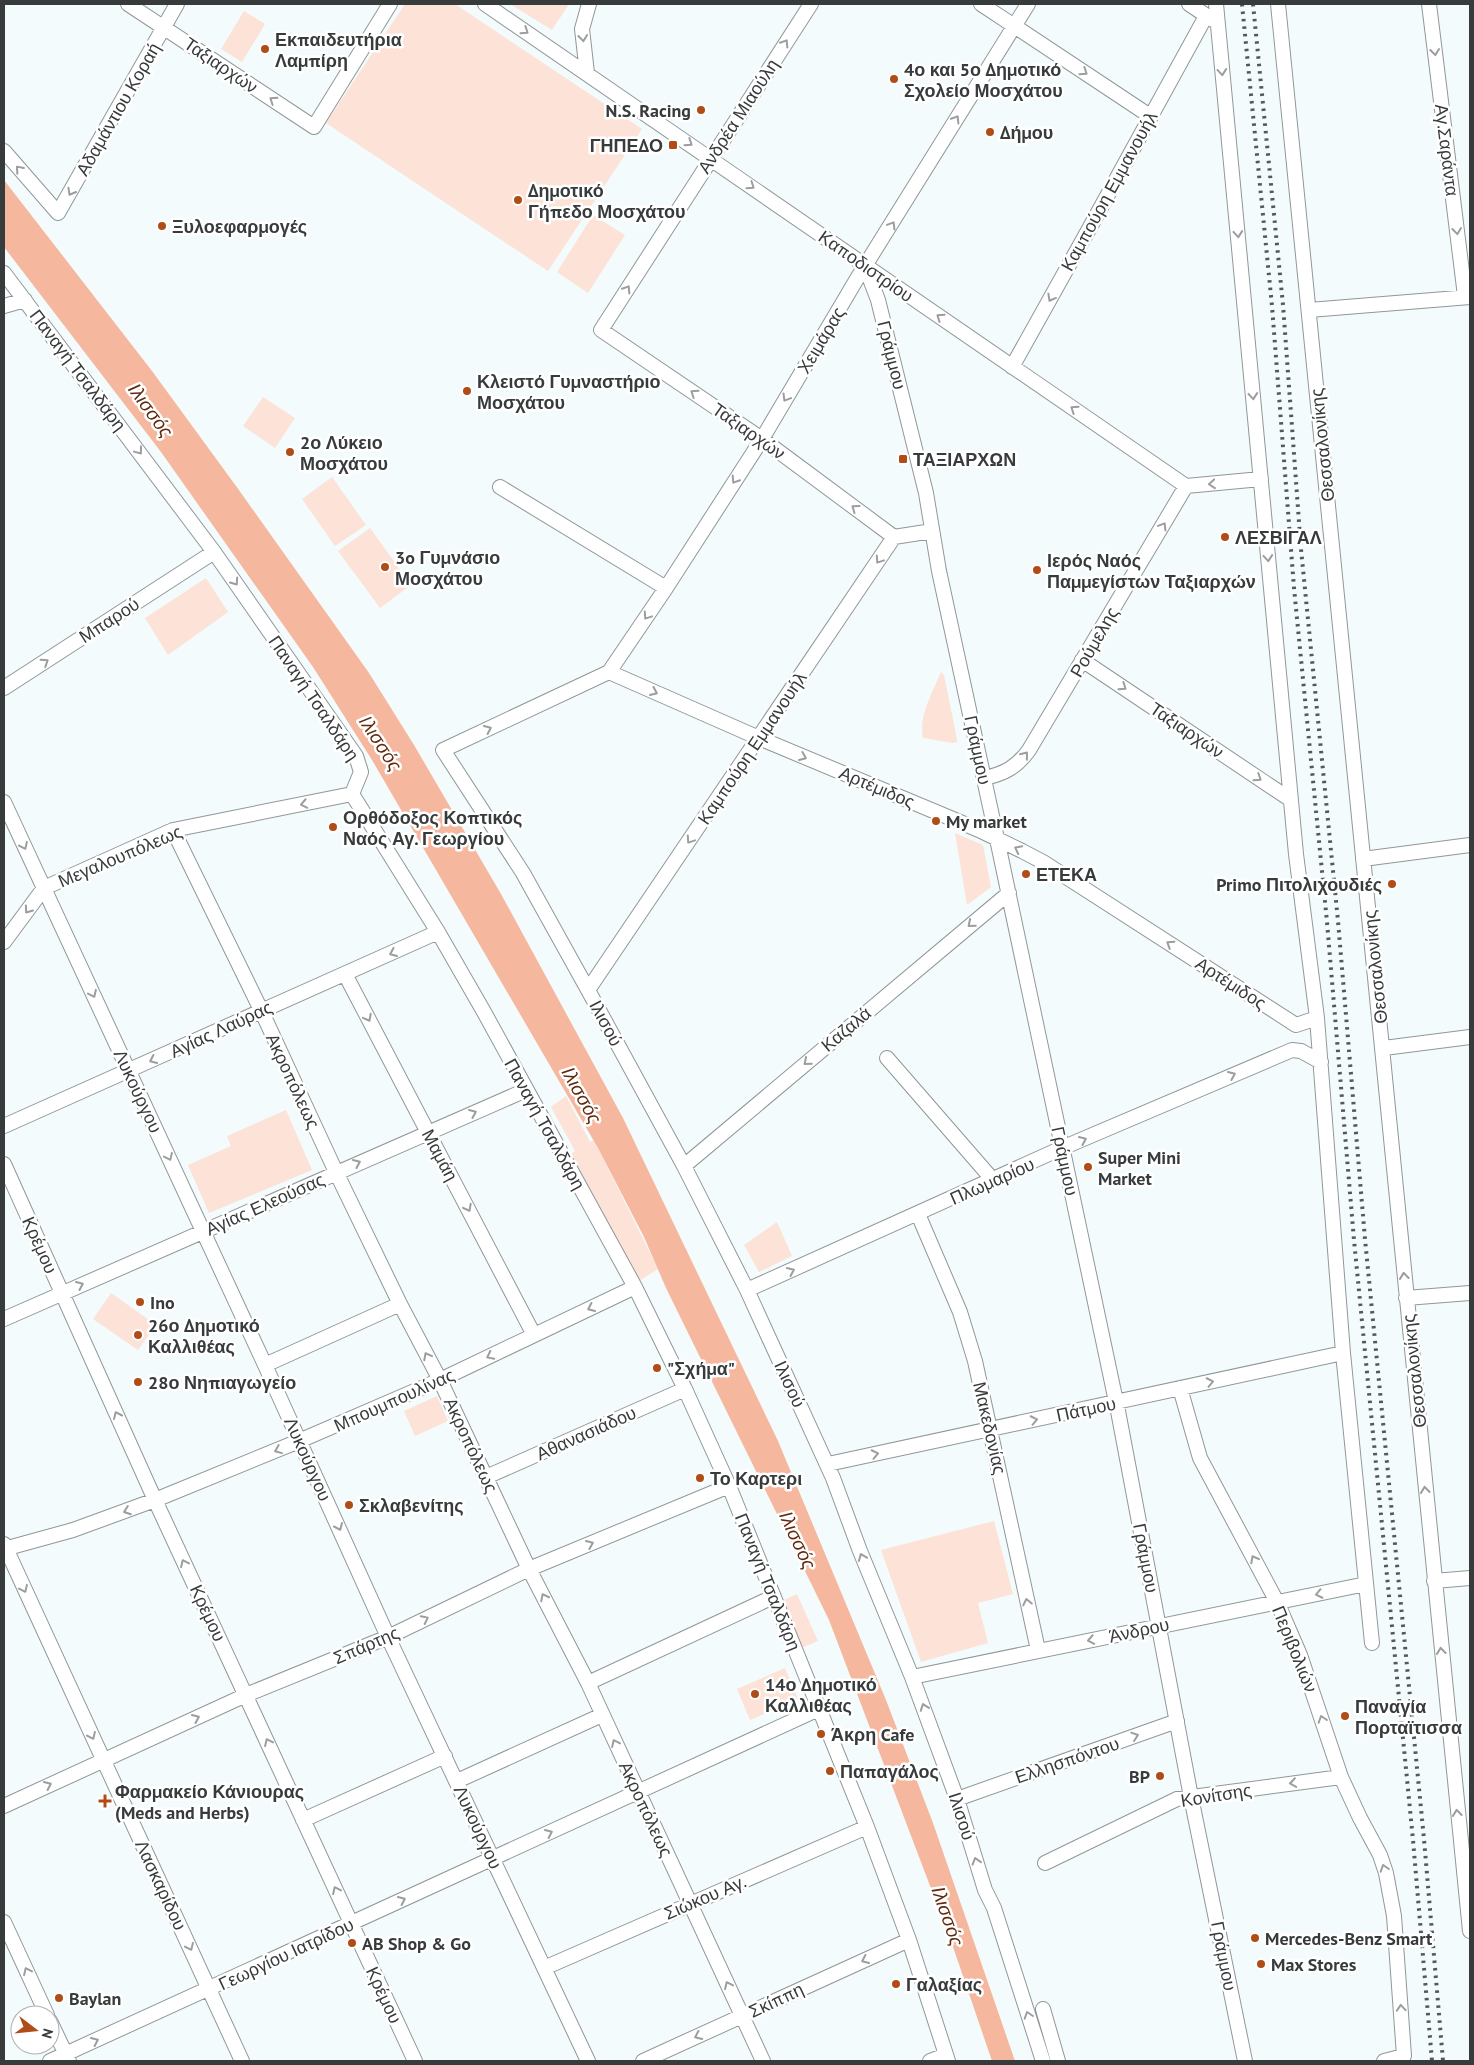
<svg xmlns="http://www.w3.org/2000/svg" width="1474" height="2065" font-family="'PT Sans',sans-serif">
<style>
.green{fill:#fce2d7}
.water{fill:#f5b79d}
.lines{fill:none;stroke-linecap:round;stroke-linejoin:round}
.minor-casing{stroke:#919798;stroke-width:16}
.minor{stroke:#fff;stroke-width:14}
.rail{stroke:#555859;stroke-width:4;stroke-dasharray:2.5 5;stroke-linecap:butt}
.oneway{stroke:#9c9d9e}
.poi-dot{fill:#b04c18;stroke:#fff;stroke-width:2}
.labels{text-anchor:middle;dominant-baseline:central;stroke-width:5;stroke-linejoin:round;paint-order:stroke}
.poi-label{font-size:18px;font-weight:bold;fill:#383b3c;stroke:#fff;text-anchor:start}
.street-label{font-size:18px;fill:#383b3c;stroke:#fff}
.water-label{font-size:19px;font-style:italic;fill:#612a0f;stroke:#fff}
</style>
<rect width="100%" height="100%" fill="#f4fbfc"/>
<path class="green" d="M405 4H455L642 129 548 271 326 123Z
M510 4H569L552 30Z
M244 11 265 24 242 62 221 49Z
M593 215 625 235 588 293 557 272Z
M263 397 295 418 275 448 243 426Z
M332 477 366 525 335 546 302 499Z
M370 528 411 585 380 608 338 551Z
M206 578 228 612 168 655 145 618Z
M941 672 944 675 956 734 957 742 953 743 923 738C918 716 933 692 941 672Z
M955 833 983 845 991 887 967 905Z
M566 1096 590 1142 594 1140 658 1269 639 1281 568 1156 575 1151 551 1107Z
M286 1110 312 1170 209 1213 188 1165 231 1146 227 1136Z
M777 1222 792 1256 759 1272 744 1245Z
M111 1293 156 1325 138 1350 93 1319Z
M437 1396 448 1421 415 1436 404 1411Z
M994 1521 1013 1594 978 1603 988 1643 921 1662 881 1550Z
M797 1594 818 1641 799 1649 779 1602Z
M785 1668 798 1699 750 1720 737 1689Z"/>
<path class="water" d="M4 180 152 371 236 486 369 673 414 745 501 894 623 1118 778 1441 886 1700 933 1823 1015 2061H992L951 1941 829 1620 666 1288 644 1237 598 1148 372 760 313 667 161 452 4 247Z"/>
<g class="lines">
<defs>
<path id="minor" d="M128 4 314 127 390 4
M485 4 1186 486 1261 479
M811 4 601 330 762 439 894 537
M981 4 1150 116
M1189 4 1213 20
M1216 4 1296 854 1317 1018 1343 1353 1372 1643
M1278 4 1470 1931
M1429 4 1465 296
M587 73 582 29 589 4
M4 151 58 213 177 4
M865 266 878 300 926 493 939 571 997 839 1118 1411 1191 1797 1245 2061
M4 273 214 552 356 756 361 772 352 794
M4 306 25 300
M1309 310 1470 297
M1012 367 1089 229 1206 16
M500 487 666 588
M1082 660 1291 800
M609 672 666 588 762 439 858 277 1028 4
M4 688 214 552
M984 778C1004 774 1017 767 1029 750L1186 486
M352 794 438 932 484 1012 635 1287 685 1389 729 1486 867 1827 909 1940 948 2061
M4 802 265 1365 388 1637 588 2061
M173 830 261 1010 336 1172 400 1304 440 1380 529 1569 588 1683 763 2061
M1363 859 1470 845
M4 942 44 888 173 830 352 794
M345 974 534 1335
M588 990 894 537 932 531
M1384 1048 1470 1037
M887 1058 993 1180
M4 1126 438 932
M4 1164 155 1500 415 2061
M684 1166 1009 893
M918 1214 960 1312 975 1361 1038 1650
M747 1290 1062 1148 1292 1050 1301 1051 1321 1062
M1406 1298 1470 1293
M4 1319 526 1090
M265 1365 400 1304
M1180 1388 1200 1458 1277 1602 1300 1655 1341 1777 1360 1818 1380 1855 1386 1873 1394 1916 1404 2056 1384 2061
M828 1464 1343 1353
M486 1477 685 1389
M4 1544 242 2061
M4 1549 73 1530 155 1500 299 1441 440 1380 635 1287
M1434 1581 1470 1578
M912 1677 1366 1584
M588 1683 773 1597
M457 1781 602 1715
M957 1799 1177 1721
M4 1806 246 1695 388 1637 529 1569 729 1486
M303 1820 445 1756
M1045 1863 1177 1799 1341 1777
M4 1922 47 2015
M544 1968 867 1827
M1043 2009 1058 2061
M50 2021 69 2061
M50 2061 821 1708
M643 2061 909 1940
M930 2061 946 2055
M1043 2061 994 1908 985 1890 957 1799 912 1677 860 1551 833 1478 747 1290 684 1166 588 990 523 873 443 750 609 672 759 738 979 830 1022 851 1043 862 1296 1025 1317 1018"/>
</defs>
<use href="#minor" class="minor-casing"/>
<use href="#minor" class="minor"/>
<path class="rail" d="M1242 4 1272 306 1294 588 1327 922 1354 1240 1413 1840 1432 2061
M1253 4 1283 305 1301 549 1338 921 1365 1239 1424 1839 1443 2061"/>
</g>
<defs><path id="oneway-chevron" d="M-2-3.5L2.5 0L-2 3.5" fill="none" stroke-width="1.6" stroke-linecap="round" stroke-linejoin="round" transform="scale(1.25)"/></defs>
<g class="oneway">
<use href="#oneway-chevron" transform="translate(525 31) rotate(34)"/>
<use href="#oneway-chevron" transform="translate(583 38) rotate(84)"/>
<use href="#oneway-chevron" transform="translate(785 43) rotate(-57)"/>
<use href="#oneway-chevron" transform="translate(1435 52) rotate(83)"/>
<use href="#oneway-chevron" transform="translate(1084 72) rotate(34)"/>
<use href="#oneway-chevron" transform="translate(1222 72) rotate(85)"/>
<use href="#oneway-chevron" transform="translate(273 100) rotate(-146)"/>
<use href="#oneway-chevron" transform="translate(956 119) rotate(-58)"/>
<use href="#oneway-chevron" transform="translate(689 143) rotate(34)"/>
<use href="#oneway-chevron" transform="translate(19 169) rotate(-131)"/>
<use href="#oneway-chevron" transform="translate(751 186) rotate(35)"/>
<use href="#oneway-chevron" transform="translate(71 192) rotate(120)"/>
<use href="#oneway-chevron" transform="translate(892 225) rotate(-59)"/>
<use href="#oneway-chevron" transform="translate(1457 231) rotate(83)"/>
<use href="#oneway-chevron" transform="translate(1238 234) rotate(85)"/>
<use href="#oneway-chevron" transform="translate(627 289) rotate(-57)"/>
<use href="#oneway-chevron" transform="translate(1051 298) rotate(119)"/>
<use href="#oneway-chevron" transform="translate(940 317) rotate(-145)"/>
<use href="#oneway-chevron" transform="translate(694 393) rotate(-146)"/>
<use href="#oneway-chevron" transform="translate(1253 396) rotate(85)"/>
<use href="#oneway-chevron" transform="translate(786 398) rotate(121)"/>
<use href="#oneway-chevron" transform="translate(1074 409) rotate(-146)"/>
<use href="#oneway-chevron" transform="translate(139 451) rotate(53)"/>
<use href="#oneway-chevron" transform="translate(735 480) rotate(123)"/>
<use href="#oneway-chevron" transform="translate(1212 484) rotate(175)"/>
<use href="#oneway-chevron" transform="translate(855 508) rotate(-144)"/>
<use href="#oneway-chevron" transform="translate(1163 526) rotate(-59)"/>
<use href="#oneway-chevron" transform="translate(1268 558) rotate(85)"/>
<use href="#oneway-chevron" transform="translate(879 560) rotate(124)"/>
<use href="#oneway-chevron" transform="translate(235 582) rotate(55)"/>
<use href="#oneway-chevron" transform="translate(647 616) rotate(124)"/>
<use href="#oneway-chevron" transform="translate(45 662) rotate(-33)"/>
<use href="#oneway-chevron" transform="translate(1123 687) rotate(34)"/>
<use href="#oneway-chevron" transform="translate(654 692) rotate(24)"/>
<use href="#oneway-chevron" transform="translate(488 729) rotate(-25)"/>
<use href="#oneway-chevron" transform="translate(1025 755) rotate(-52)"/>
<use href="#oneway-chevron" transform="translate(803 757) rotate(23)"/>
<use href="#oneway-chevron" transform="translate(1258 778) rotate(34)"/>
<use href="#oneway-chevron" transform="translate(304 804) rotate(169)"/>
<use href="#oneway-chevron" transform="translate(690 840) rotate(124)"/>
<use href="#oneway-chevron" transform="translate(24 846) rotate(65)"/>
<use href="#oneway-chevron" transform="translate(1018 849) rotate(-153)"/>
<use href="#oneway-chevron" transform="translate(28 910) rotate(126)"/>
<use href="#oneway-chevron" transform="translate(971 924) rotate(140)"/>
<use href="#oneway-chevron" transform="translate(1170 944) rotate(-147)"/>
<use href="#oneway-chevron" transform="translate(393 953) rotate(156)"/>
<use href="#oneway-chevron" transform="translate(93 994) rotate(65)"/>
<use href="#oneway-chevron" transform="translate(368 1018) rotate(62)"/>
<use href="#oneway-chevron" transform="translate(153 1060) rotate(155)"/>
<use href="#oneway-chevron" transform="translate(807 1062) rotate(140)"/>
<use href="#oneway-chevron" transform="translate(1232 1075) rotate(-23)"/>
<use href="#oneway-chevron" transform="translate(473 1113) rotate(-23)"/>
<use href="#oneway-chevron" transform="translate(1083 1140) rotate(-24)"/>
<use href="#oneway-chevron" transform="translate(169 1157) rotate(65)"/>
<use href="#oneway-chevron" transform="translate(357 1163) rotate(-24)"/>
<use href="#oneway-chevron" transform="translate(468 1208) rotate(62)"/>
<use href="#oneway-chevron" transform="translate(791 1271) rotate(-24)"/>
<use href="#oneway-chevron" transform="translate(1404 1276) rotate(-96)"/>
<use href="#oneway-chevron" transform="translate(80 1285) rotate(-24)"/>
<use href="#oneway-chevron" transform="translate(591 1308) rotate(155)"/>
<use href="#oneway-chevron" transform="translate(427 1356) rotate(-118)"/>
<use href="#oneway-chevron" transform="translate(490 1356) rotate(154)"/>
<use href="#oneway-chevron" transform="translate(1210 1382) rotate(-12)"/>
<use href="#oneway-chevron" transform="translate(117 1415) rotate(-114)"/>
<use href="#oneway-chevron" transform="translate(1034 1420) rotate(-12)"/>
<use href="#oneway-chevron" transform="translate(278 1450) rotate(158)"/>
<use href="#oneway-chevron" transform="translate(875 1454) rotate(-12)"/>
<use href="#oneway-chevron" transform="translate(1425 1490) rotate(-96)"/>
<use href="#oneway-chevron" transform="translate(127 1511) rotate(160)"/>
<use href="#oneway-chevron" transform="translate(339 1527) rotate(66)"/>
<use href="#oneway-chevron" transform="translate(590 1544) rotate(-23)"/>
<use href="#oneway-chevron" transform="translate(862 1557) rotate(-112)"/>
<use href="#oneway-chevron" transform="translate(1254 1559) rotate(-118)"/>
<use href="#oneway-chevron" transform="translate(184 1563) rotate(-115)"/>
<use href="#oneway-chevron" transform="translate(24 1589) rotate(65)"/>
<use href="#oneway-chevron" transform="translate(1319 1594) rotate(168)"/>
<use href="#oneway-chevron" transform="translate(544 1597) rotate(-117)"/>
<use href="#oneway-chevron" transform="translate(1027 1602) rotate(-102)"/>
<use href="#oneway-chevron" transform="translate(425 1619) rotate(-26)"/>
<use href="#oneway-chevron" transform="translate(1091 1640) rotate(169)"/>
<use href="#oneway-chevron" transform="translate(1441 1651) rotate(-96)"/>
<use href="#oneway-chevron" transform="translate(924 1707) rotate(-110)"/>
<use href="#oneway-chevron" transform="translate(196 1718) rotate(-24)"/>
<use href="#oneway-chevron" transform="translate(1322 1719) rotate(-108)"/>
<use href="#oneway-chevron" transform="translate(92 1736) rotate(65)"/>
<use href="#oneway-chevron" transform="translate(1135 1736) rotate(-19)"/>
<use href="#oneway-chevron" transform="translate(268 1742) rotate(-115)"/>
<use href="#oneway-chevron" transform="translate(615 1743) rotate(-115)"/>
<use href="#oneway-chevron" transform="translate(1293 1783) rotate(172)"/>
<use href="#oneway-chevron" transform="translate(48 1785) rotate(-25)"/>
<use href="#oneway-chevron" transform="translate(1457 1813) rotate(-96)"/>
<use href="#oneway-chevron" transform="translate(549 1833) rotate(-25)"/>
<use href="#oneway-chevron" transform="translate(976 1861) rotate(-107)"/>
<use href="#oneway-chevron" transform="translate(1384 1868) rotate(-108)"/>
<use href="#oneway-chevron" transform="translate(336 1890) rotate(-115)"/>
<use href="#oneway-chevron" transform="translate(402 1900) rotate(-25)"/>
<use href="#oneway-chevron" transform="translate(190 1947) rotate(65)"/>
<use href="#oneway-chevron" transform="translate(865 1960) rotate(155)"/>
<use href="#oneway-chevron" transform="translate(27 1971) rotate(-115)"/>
<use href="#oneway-chevron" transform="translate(728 1985) rotate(-115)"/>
<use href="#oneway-chevron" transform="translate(1401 2008) rotate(-94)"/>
<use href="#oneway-chevron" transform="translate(1028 2015) rotate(-108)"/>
<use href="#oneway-chevron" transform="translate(698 2036) rotate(155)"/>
<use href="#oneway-chevron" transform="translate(95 2041) rotate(-25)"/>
</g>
<g class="poi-dot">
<circle cx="265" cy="49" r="5"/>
<circle cx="894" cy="79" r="5"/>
<circle cx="701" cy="110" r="5"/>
<circle cx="990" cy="132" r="5"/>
<rect x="668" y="140" width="10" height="10" rx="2.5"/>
<circle cx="518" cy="200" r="5"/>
<circle cx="162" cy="226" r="5"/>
<circle cx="467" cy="391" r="5"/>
<circle cx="290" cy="452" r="5"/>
<rect x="898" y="454" width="10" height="10" rx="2.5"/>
<circle cx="1225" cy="537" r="5"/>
<circle cx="385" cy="567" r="5"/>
<circle cx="1037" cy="570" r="5"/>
<circle cx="936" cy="821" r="5"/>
<circle cx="333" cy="827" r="5"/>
<circle cx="1026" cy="874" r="5"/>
<circle cx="1392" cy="884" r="5"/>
<circle cx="1088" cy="1167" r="5"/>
<circle cx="140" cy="1302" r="5"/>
<circle cx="138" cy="1335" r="5"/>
<circle cx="657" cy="1368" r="5"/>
<circle cx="138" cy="1382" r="5"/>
<circle cx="700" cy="1478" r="5"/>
<circle cx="349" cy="1505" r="5"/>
<circle cx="755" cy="1694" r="5"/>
<circle cx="1345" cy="1716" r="5"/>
<circle cx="821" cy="1734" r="5"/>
<circle cx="830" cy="1771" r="5"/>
<circle cx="1160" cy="1776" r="5"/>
<path d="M102.5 1793.5h5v5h5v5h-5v5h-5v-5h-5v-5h5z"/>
<circle cx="1255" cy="1938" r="5"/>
<circle cx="352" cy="1943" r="5"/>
<circle cx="1261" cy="1964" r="5"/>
<circle cx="896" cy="1984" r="5"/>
<circle cx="59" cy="1998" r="5"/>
</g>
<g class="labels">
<g class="poi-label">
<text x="275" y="39">Εκπαιδευτήρια<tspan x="275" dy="21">Λαμπίρη</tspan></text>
<text x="904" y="69">4ο και 5ο Δημοτικό<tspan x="904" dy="21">Σχολείο Μοσχάτου</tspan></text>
<text x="691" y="110" text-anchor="end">N.S. Racing</text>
<text x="1000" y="132">Δήμου</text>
<text x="663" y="145" text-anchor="end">ΓΗΠΕΔΟ</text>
<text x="528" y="190">Δημοτικό<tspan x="528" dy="21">Γήπεδο Μοσχάτου</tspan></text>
<text x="172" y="226">Ξυλοεφαρμογές</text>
<text x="477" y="381">Κλειστό Γυμναστήριο<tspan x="477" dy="21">Μοσχάτου</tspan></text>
<text x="300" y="442">2ο Λύκειο<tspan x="300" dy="21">Μοσχάτου</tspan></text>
<text x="913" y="459">ΤΑΞΙΑΡΧΩΝ</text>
<text x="1235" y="537">ΛΕΣΒΙΓΑΛ</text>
<text x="395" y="557">3o Γυμνάσιο<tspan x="395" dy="21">Μοσχάτου</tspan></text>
<text x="1047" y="560">Ιερός Ναός<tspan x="1047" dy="21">Παμμεγίστων Ταξιαρχών</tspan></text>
<text x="343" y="817">Ορθόδοξος Κοπτικός<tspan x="343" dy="21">Ναός Αγ. Γεωργίου</tspan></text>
<text x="946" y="821">My market</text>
<text x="1036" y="874">ΕΤΕΚΑ</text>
<text x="1382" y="884" text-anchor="end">Primo Πιτολιχουδιές</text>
<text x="1098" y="1157">Super Mini<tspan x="1098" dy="21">Market</tspan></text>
<text x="150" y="1302">Ino</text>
<text x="148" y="1325">26ο Δημοτικό<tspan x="148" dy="21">Καλλιθέας</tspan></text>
<text x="667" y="1368">"Σχήμα"</text>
<text x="148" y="1382">28ο Νηπιαγωγείο</text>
<text x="710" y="1478">Το Καρτερι</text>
<text x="359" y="1505">Σκλαβενίτης</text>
<text x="765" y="1684">14ο Δημοτικό<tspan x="765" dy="21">Καλλιθέας</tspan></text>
<text x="1355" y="1706">Παναγία<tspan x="1355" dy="21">Πορταϊτισσα</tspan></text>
<text x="831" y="1734">Άκρη Cafe</text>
<text x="840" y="1771">Παπαγάλος</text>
<text x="1150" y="1776" text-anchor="end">BP</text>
<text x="115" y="1791">Φαρμακείο Κάνιουρας<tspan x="115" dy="21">(Meds and Herbs)</tspan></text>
<text x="1265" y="1938">Mercedes-Benz Smart</text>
<text x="362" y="1943">AB Shop &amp; Go</text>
<text x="1271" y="1964">Max Stores</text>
<text x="906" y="1984">Γαλαξίας</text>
<text x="69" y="1998">Baylan</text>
</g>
<g class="street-label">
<text transform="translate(221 65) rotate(34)">Ταξιαρχών</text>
<text transform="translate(118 109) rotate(-60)">Αδαμάντιου Κοραή</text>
<text transform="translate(738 116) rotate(-57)">Ανδρέα Μιαούλη</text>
<text transform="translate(1447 150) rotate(83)">Αγ.Σαράντα</text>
<text transform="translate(1109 191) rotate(-61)">Καμπούρη Εμμανουήλ</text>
<text transform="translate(866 266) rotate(35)">Καποδιστρίου</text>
<text transform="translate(821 340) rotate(-59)">Χειμάρας</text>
<text transform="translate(892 355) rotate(76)">Γράμμου</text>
<text transform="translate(78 370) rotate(53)">Παναγή Τσαλδάρη</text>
<text transform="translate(749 431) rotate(35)">Ταξιαρχών</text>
<text transform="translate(1322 445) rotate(-96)">Θεσσαλονίκης</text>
<text transform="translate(109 620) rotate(-33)">Μπαρού</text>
<text transform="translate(1094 642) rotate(-60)">Ρούμελης</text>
<text transform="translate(314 698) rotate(56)">Παναγή Τσαλδάρη</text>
<text transform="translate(1187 730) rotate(34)">Ταξιαρχών</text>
<text transform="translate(752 748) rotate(-56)">Καμπούρη Εμμανουήλ</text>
<text transform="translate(978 750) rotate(78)">Γράμμου</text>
<text transform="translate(877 787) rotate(23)">Αρτέμιδος</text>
<text transform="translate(120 856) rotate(-23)">Μεγαλουπόλεως</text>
<text transform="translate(1375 967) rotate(-96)">Θεσσαλονίκης</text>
<text transform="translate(1231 983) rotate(33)">Αρτέμιδος</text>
<text transform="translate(606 1023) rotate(62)">Ιλισού</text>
<text transform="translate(221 1029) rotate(-25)">Αγίας Λαύρας</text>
<text transform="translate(846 1029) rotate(-40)">Καζαλά</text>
<text transform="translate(293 1081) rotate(65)">Ακροπόλεως</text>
<text transform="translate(138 1091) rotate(65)">Λυκούργου</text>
<text transform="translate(545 1124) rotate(61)">Παναγή Τσαλδάρη</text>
<text transform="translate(440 1155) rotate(62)">Μαμάη</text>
<text transform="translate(1065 1161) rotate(78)">Γράμμου</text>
<text transform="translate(992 1181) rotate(-24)">Πλωμαρίου</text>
<text transform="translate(265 1204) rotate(-24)">Αγίας Ελεούσας</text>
<text transform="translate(40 1245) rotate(66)">Κρέμου</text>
<text transform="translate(1414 1371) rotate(-96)">Θεσσαλονίκης</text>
<text transform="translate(790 1384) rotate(65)">Ιλισού</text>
<text transform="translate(394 1400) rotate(-24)">Μπουμπουλίνας</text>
<text transform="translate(1086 1409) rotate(-12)">Πάτμου</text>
<text transform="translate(990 1428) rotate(77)">Μακεδονίας</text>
<text transform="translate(586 1433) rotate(-24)">Αθανασιάδου</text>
<text transform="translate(471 1445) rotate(65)">Ακροπόλεως</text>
<text transform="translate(308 1459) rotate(66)">Λυκούργου</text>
<text transform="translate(1146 1558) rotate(79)">Γράμμου</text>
<text transform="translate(768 1582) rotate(68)">Παναγή Τσαλδάρη</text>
<text transform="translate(208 1613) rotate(65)">Κρέμου</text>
<text transform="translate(1139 1630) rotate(-12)">Άνδρου</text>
<text transform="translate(366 1645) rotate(-23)">Σπάρτης</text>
<text transform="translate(1295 1649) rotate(68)">Περιβολιών</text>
<text transform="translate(1067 1760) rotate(-19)">Ελλησπόντου</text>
<text transform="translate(1216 1795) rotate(-9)">Κονίτσης</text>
<text transform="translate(646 1809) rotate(65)">Ακροπόλεως</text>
<text transform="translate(962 1816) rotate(72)">Ιλισού</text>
<text transform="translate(478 1827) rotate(65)">Λυκούργου</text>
<text transform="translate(161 1885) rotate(65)">Λασκαρίδου</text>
<text transform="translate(705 1897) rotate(-23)">Σιώκου Αγ.</text>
<text transform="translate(286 1954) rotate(-25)">Γεωργίου Ιατρίδου</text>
<text transform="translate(1224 1956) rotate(79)">Γράμμου</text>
<text transform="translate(384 1995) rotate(65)">Κρέμου</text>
<text transform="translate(776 2000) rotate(-25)">Σκίππη</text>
</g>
<g class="water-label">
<text transform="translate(151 410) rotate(54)">Ιλισσός</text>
<text transform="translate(381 743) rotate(57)">Ιλισσός</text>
<text transform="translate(582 1095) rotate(61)">Ιλισσός</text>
<text transform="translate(798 1540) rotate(65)">Ιλισσός</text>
<text transform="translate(948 1916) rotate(71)">Ιλισσός</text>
</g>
</g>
<rect width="1474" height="2065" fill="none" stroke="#383b3c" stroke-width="10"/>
<g transform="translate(35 2030) rotate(106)"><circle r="24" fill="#ffffff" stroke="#afb1b1"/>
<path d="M0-4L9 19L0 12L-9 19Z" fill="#b04c18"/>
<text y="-8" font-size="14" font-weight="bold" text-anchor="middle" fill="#383b3c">N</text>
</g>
</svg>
